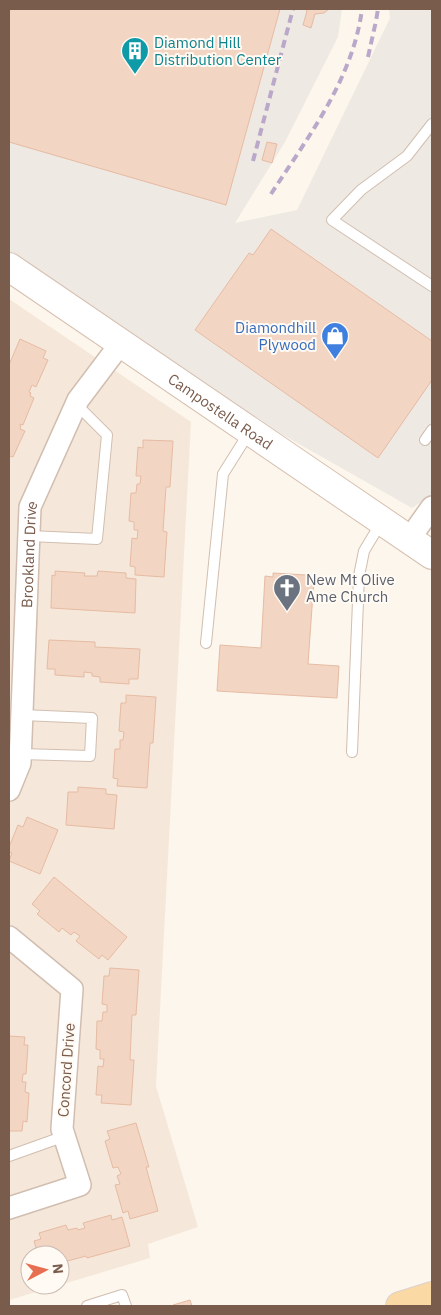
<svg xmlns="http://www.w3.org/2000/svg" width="441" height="1315" font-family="'IBM Plex Sans',sans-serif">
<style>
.residential{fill:#f5e8da}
.industrial{fill:#efe9e4}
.building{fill:#f3d5c3;stroke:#e6bba3}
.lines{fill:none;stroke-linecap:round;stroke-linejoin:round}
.lane-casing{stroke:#d1beb0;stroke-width:12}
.street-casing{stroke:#d1beb0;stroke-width:24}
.secondary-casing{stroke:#d6c0b0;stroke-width:30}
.primary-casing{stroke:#dad1cd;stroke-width:30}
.lane{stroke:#fff;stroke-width:10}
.street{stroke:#fff;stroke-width:21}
.secondary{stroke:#fff;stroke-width:28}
.primary{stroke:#fbd9a5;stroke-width:28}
.rail{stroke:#b9a8c9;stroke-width:4;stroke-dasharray:8 5;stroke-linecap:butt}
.labels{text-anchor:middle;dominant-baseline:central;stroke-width:4;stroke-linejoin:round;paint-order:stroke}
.culture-label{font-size:15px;fill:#0d838f;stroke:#fffaf3;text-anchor:start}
.shop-label{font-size:15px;fill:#366cbe;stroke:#fffaf3;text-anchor:end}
.street-label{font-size:15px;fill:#7a5c4d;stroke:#fffaf3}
.worship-label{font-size:15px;fill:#5b616d;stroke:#fffaf3;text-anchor:start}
</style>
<rect width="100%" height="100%" fill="#fdf6ec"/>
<path class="residential" d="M9 299 191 422 156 1086 198 1227 148 1244 150 1258 60 1285V1255H30V1285H60L9 1300Z"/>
<path class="industrial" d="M9 9H342L338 37 285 142 235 223 297 210 390 18 389 9H432V495L412 508 121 343 9 267Z"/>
<path class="building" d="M9 9H280L226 205 9 142Z
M305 9H329L324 13 315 14 311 28 303 25 307 11Z
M267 142 277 144 272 163 262 160Z
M271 229 432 341V380L378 458 195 330 249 253 253 255Z
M20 339 46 351 43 358 48 360 36 387 32 385 29 392 31 393 30 396 34 398 23 425 20 424V425L21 426 20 429 25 431 13 457 9 456V365Z
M143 440 173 441 170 487H166L163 531 167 532 164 577 135 575V567L130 566 132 538 137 539 138 530H134V522L129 521 131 493H136L137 484H140L141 476H136L138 447 143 448Z
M55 571 85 573 84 576H97L98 571 126 573V578L136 579 135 613 51 608 52 575 55 576Z
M273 573 306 575V579H314L308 664 339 666 337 698 217 691 220 645 261 648 265 576 273 577Z
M49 640 95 642V647L140 649 138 679H129V684L100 682V677L92 676V673L84 672V677L55 675V669H47Z
M126 695 156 697 153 743H150L147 788 117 786 118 779 113 778 115 749H120V740H123L124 732 119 731 121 703H126Z
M78 787 106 789V794L117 795 114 829 66 825 68 792H78Z
M27 817 58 830 40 874 9 861 12 853 9 852V847L18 825 23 827Z
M54 877 127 937 108 960 102 955 99 959 76 941 80 936 74 932 71 935 62 928 59 932 37 914 40 911 32 904Z
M110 968 139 970 136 1015H132L130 1060H134L131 1105 101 1103 102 1095H96L98 1066 103 1067 104 1059H100V1050L96 1049 97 1021H102L103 1012H107V1005L102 1004 104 976H109Z
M9 1036 25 1037 24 1045H28L26 1074H23L22 1082H26L25 1092 29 1093 27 1122 23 1121 22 1131H9Z
M136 1123 149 1167H146L158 1211 130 1219 128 1211 123 1213 115 1185 120 1184 117 1176 121 1174 118 1167 113 1168 105 1141 110 1139 107 1131Z
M111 1215 112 1220 122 1217 130 1246 87 1258 86 1256 60 1263V1255H38L34 1241 41 1239 39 1233 66 1225 68 1230 77 1228 78 1230 85 1228 83 1223Z
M190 1300 192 1306H173V1305Z"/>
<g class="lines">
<defs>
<path id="lane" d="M432 124 407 156 361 190 332 220 432 286
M425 440 432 430
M29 536 97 539 107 435 76 404
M206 643 223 474 250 431
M352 752 359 576 364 551 382 521
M21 754 90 756 92 718 22 715
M9 1156 65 1136
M87 1306 122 1295 126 1306"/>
<g id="street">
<path d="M410 538 432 507"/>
<path id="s1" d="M9 790 20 763 30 507 78 400 121 343"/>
<path d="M9 937 72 989 62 1129 80 1185 9 1208"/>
</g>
<g id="secondary">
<path id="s2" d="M9 267 432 555"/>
</g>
<path id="primary" d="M400 1306 432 1296"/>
</defs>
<use href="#lane" class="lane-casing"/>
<use href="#street" class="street-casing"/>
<use href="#secondary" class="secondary-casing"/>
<use href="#primary" class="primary-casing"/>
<use href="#lane" class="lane"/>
<use href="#street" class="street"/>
<use href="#secondary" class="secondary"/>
<use href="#primary" class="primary"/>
<path class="rail" d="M368 57 376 21 378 9
M253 161 293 9
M271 194C308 137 353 79 362 9"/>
</g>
<defs>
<symbol id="building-pin" viewBox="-11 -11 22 30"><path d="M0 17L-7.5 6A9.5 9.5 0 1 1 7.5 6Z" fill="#0f9aa8" stroke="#fffaf3"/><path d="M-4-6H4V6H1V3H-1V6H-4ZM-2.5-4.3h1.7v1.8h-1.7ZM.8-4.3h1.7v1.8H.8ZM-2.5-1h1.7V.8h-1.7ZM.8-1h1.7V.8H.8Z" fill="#fff"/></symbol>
<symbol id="shop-pin" viewBox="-11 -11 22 30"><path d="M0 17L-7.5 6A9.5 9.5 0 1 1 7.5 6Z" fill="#3f7fe0" stroke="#fffaf3"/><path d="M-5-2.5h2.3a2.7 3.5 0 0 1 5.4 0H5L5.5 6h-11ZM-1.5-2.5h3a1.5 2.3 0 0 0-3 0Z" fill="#fff"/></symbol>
<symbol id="church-pin" viewBox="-11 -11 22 30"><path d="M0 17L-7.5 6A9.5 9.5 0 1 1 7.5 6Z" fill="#6b7280" stroke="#fffaf3"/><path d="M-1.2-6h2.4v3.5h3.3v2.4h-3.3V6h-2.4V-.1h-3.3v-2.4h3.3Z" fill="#fff"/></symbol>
</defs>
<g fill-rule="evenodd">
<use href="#building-pin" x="119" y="35" width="32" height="43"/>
<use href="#shop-pin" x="319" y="320" width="32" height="43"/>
<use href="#church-pin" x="271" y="572" width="32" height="43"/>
</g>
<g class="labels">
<g class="culture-label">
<text x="154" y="42">Diamond Hill<tspan x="154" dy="17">Distribution Center</tspan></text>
</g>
<g class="shop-label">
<text x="316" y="327">Diamondhill<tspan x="316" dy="17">Plywood</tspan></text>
</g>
<g class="street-label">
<text stroke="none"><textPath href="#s2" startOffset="256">Campostella Road</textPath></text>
<text stroke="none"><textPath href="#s1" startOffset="238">Brookland Drive</textPath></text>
<text transform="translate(66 1070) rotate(-86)">Concord Drive</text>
</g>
<g class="worship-label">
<text x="306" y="579">New Mt Olive<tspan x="306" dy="17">Ame Church</tspan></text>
</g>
</g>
<rect width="441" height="1315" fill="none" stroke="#7a5c4d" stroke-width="20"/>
<g transform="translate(45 1270) rotate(84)"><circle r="24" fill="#fffaf3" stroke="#cabbb1"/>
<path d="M0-4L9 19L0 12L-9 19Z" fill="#e76f51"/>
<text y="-8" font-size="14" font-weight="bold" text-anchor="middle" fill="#7a5c4d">N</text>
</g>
</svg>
